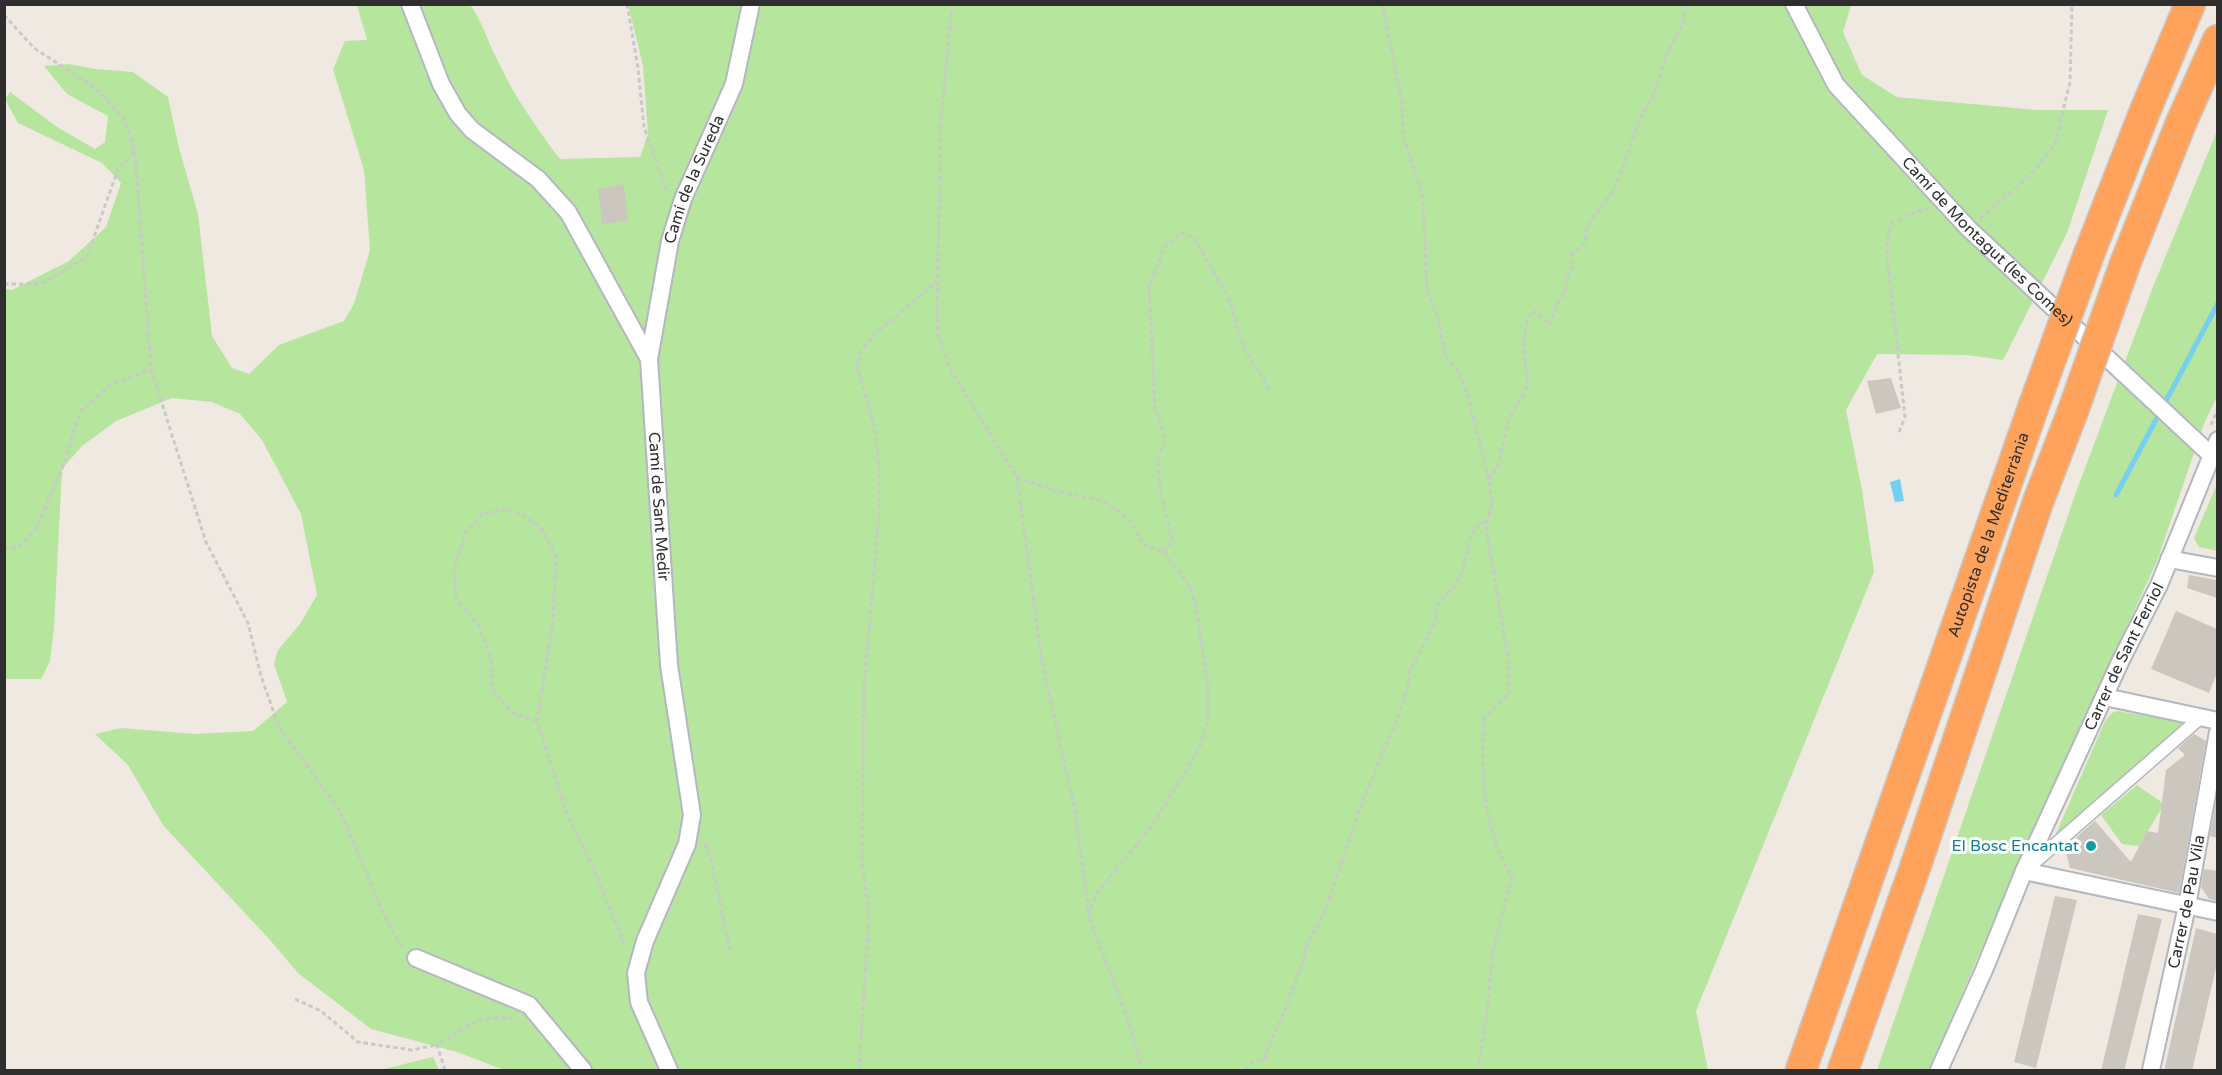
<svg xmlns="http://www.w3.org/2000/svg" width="2222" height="1075" font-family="'Varela Round',sans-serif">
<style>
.green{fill:#b6e59e}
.water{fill:#75cff0}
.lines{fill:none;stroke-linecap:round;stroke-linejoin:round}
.stream{stroke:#75cff0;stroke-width:5}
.building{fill:#cbc7bf}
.pedestrian-casing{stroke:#b4b7c1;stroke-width:15}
.minor-casing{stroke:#b4b7c1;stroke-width:20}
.motorway-casing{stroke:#c9c9c9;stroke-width:33}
.path{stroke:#c9c9c9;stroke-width:3;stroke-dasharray:4.5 3;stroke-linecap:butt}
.pedestrian{stroke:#fff;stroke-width:12}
.minor{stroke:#fff;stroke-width:16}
.motorway{stroke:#ffa35c;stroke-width:30}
.motorway-bridge-casing{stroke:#c9c9c9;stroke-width:33;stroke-linecap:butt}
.motorway-bridge{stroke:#ffa35c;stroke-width:30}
.culture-dot{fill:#0f9aa8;stroke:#fff;stroke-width:2}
.labels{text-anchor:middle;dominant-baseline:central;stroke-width:6;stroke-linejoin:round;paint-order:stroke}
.street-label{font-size:16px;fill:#2e2e2e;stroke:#fff}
.culture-label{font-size:16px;fill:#0d838f;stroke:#fff;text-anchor:end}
</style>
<rect width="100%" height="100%" fill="#efe9e1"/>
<path class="green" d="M628 4 1851 5 1843 32 1862 75 1897 97 2038 110H2108L2067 233 2003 360 1967 355 1877 354 1846 410 1862 490 1874 572 1696 1011 1708 1070H504L457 1052 371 1029 298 973 270 940 163 825 128 765 95 734 121 728 194 734 253 731 287 702 274 664 278 650 300 624 317 595 301 514 262 440 240 414 212 402 172 398 116 421 82 446 62 469 54 628 50 661 41 679H5V289L12 290 69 261 106 227 121 183 102 163 18 123 5 99 10 92 57 127 95 149 105 142 108 116 67 94 44 66 68 64 95 69 133 72 168 97 179 148 198 214 212 336 232 368 249 374 279 345 344 321 354 304 370 250 364 170 333 69 345 41 367 40 357 5H470C482 20 486 38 495 55 512 93 535 126 560 159L640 157 648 134 643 66Z
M2217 131V396L2204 424 2157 561 2027 844 1929 1070H1877L2075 495 2153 287Z
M2217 484 2218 551H2217L2199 547 2194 538Z
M2117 711 2185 722 2055 836 2105 721 2112 713Z
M2137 785 2164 804 2139 846 2122 844 2101 815Z
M433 1057 439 1070H380Z"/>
<path class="water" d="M1900 479 1904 501 1895 502 1890 482Z"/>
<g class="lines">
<path class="stream" d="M2116 495 2218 303"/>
</g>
<path class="building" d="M624 184 628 221 602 224 598 189Z
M1891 378 1901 408 1876 414 1867 381Z
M2189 575 2217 580V598L2187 588Z
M2176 611 2217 629V673L2209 693 2151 669Z
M2194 734 2206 741 2179 893 2070 868 2065 847 2095 821 2131 862 2147 831 2158 833 2166 770 2185 755 2178 748Z
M2217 795V838L2210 836Z
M2204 869 2217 871V901L2209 899 2201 887Z
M2055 896 2077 900 2036 1068 2014 1062Z
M2138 914 2162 919 2124 1071H2101Z
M2196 928 2217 934V964L2192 1071H2164Z"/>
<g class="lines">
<defs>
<path id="pedestrian" d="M2027 869 2200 718"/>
<g id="minor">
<path id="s1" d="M410 4 441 84 458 114 472 130 538 179 568 212 649 359 669 665 692 815 687 844 645 941 636 973 639 1002 669 1070"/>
<path id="s2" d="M1794 4 1836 85 1968 228 2211 455 2218 456"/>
<path id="s3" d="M649 359 670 241 683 199 734 84 751 4"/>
<path d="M2169 559 2218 568"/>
<path d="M2105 697 2218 721"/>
<path d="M2024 871 2218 912"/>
<path d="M416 958 529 1005 583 1070"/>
<path id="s4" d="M1939 1070 1984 970 2024 871 2121 660 2159 585 2218 440"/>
<path id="s5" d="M2151 1070 2187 906 2218 732"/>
</g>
<g id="motorway">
<path d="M2089 254 2145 111 2190 4"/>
<path d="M2125 264 2181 123 2218 40"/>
<path id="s6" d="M1801 1070 2033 408"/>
<path d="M1843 1070 1917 862 2038 502 2073 411"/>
</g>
</defs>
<use href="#pedestrian" class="pedestrian-casing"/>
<use href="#minor" class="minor-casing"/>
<use href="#motorway" class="motorway-casing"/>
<path class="path" d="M627 4 638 68 644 127 667 192
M952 4 941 120 937 310 938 334 950 369 1017 477 1052 490 1103 501 1128 518 1145 546 1163 551 1191 588 1197 612 1208 688V721L1199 749 1152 826 1096 894 1089 917 1129 1022 1142 1070
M1382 4 1402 102 1403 134 1423 198 1427 291 1437 313 1445 355 1460 374 1468 397 1489 480 1492 503 1486 527 1509 664V693L1484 718C1481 760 1482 804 1496 844 1500 856 1507 867 1512 878L1493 950 1487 1011 1478 1070
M4 15 34 48 97 89 125 120 135 152 151 369 206 542 248 623 261 676 279 727 340 811 382 911 399 943 404 947
M1980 218 2019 185 2040 164 2055 144 2070 82 2072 4
M4 284H41L87 257 118 169 135 152
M2211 425 2218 408
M1899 432 1905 417 1887 255 1888 238 1892 223 1905 216 1929 208
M1017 477 1042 662 1075 811 1089 915
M1489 480 1498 465 1509 419 1528 386 1523 345 1528 316 1536 311 1550 325 1557 303 1565 294 1566 280 1572 268V254L1585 243 1587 226 1614 190 1621 173 1639 120 1653 97 1668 51 1683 24 1686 4
M4 549 20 546 38 526 62 469 80 412 111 384 151 369
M1163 551 1173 541 1160 491 1158 460 1165 437 1155 408 1149 287 1165 246 1181 233 1194 237 1230 301 1244 349 1269 389
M537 721 513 713 491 688V659L479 626 456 598 454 570 465 534 482 514 505 510 523 514 542 529 556 557 553 620 537 721 568 817 592 865 626 948
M705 844 711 858 730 952
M295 999 321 1011 358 1042 412 1050 437 1045
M445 1070 437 1045C469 1025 477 1014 517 1019
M859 1070 869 914 862 863 864 686 879 514V464L874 427 857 366 860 352 875 334 937 281
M1245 1070 1252 1063 1265 1058 1268 1046 1281 1020 1304 959 1306 947 1325 911 1363 800 1397 720 1407 689 1410 670 1434 624 1439 602 1454 587 1462 573 1472 533 1479 524 1488 521"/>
<use href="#pedestrian" class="pedestrian"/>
<use href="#minor" class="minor"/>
<use href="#motorway" class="motorway"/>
<defs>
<path id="motorway-bridge" d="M2033 408 2089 254
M2073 411 2125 264"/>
</defs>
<use href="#motorway-bridge" class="motorway-bridge-casing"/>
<use href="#motorway-bridge" class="motorway-bridge"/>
</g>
<circle class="culture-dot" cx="2091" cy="846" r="6"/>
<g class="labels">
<g class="street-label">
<text stroke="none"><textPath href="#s3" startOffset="186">Camí de la Sureda</textPath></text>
<text stroke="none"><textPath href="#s2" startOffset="309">Camí de Montagut (les Comes)</textPath></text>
<text stroke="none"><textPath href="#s1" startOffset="584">Camí de Sant Medir</textPath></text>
<text stroke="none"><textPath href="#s6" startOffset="567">Autopista de la Mediterrània</textPath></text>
<text stroke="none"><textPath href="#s4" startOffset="453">Carrer de Sant Ferriol</textPath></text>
<text stroke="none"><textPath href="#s5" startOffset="172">Carrer de Pau Vila</textPath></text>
</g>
<g class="culture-label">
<text x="2079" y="846">El Bosc Encantat</text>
</g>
</g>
<rect width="2222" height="1075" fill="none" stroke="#2e2e2e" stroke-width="12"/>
</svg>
